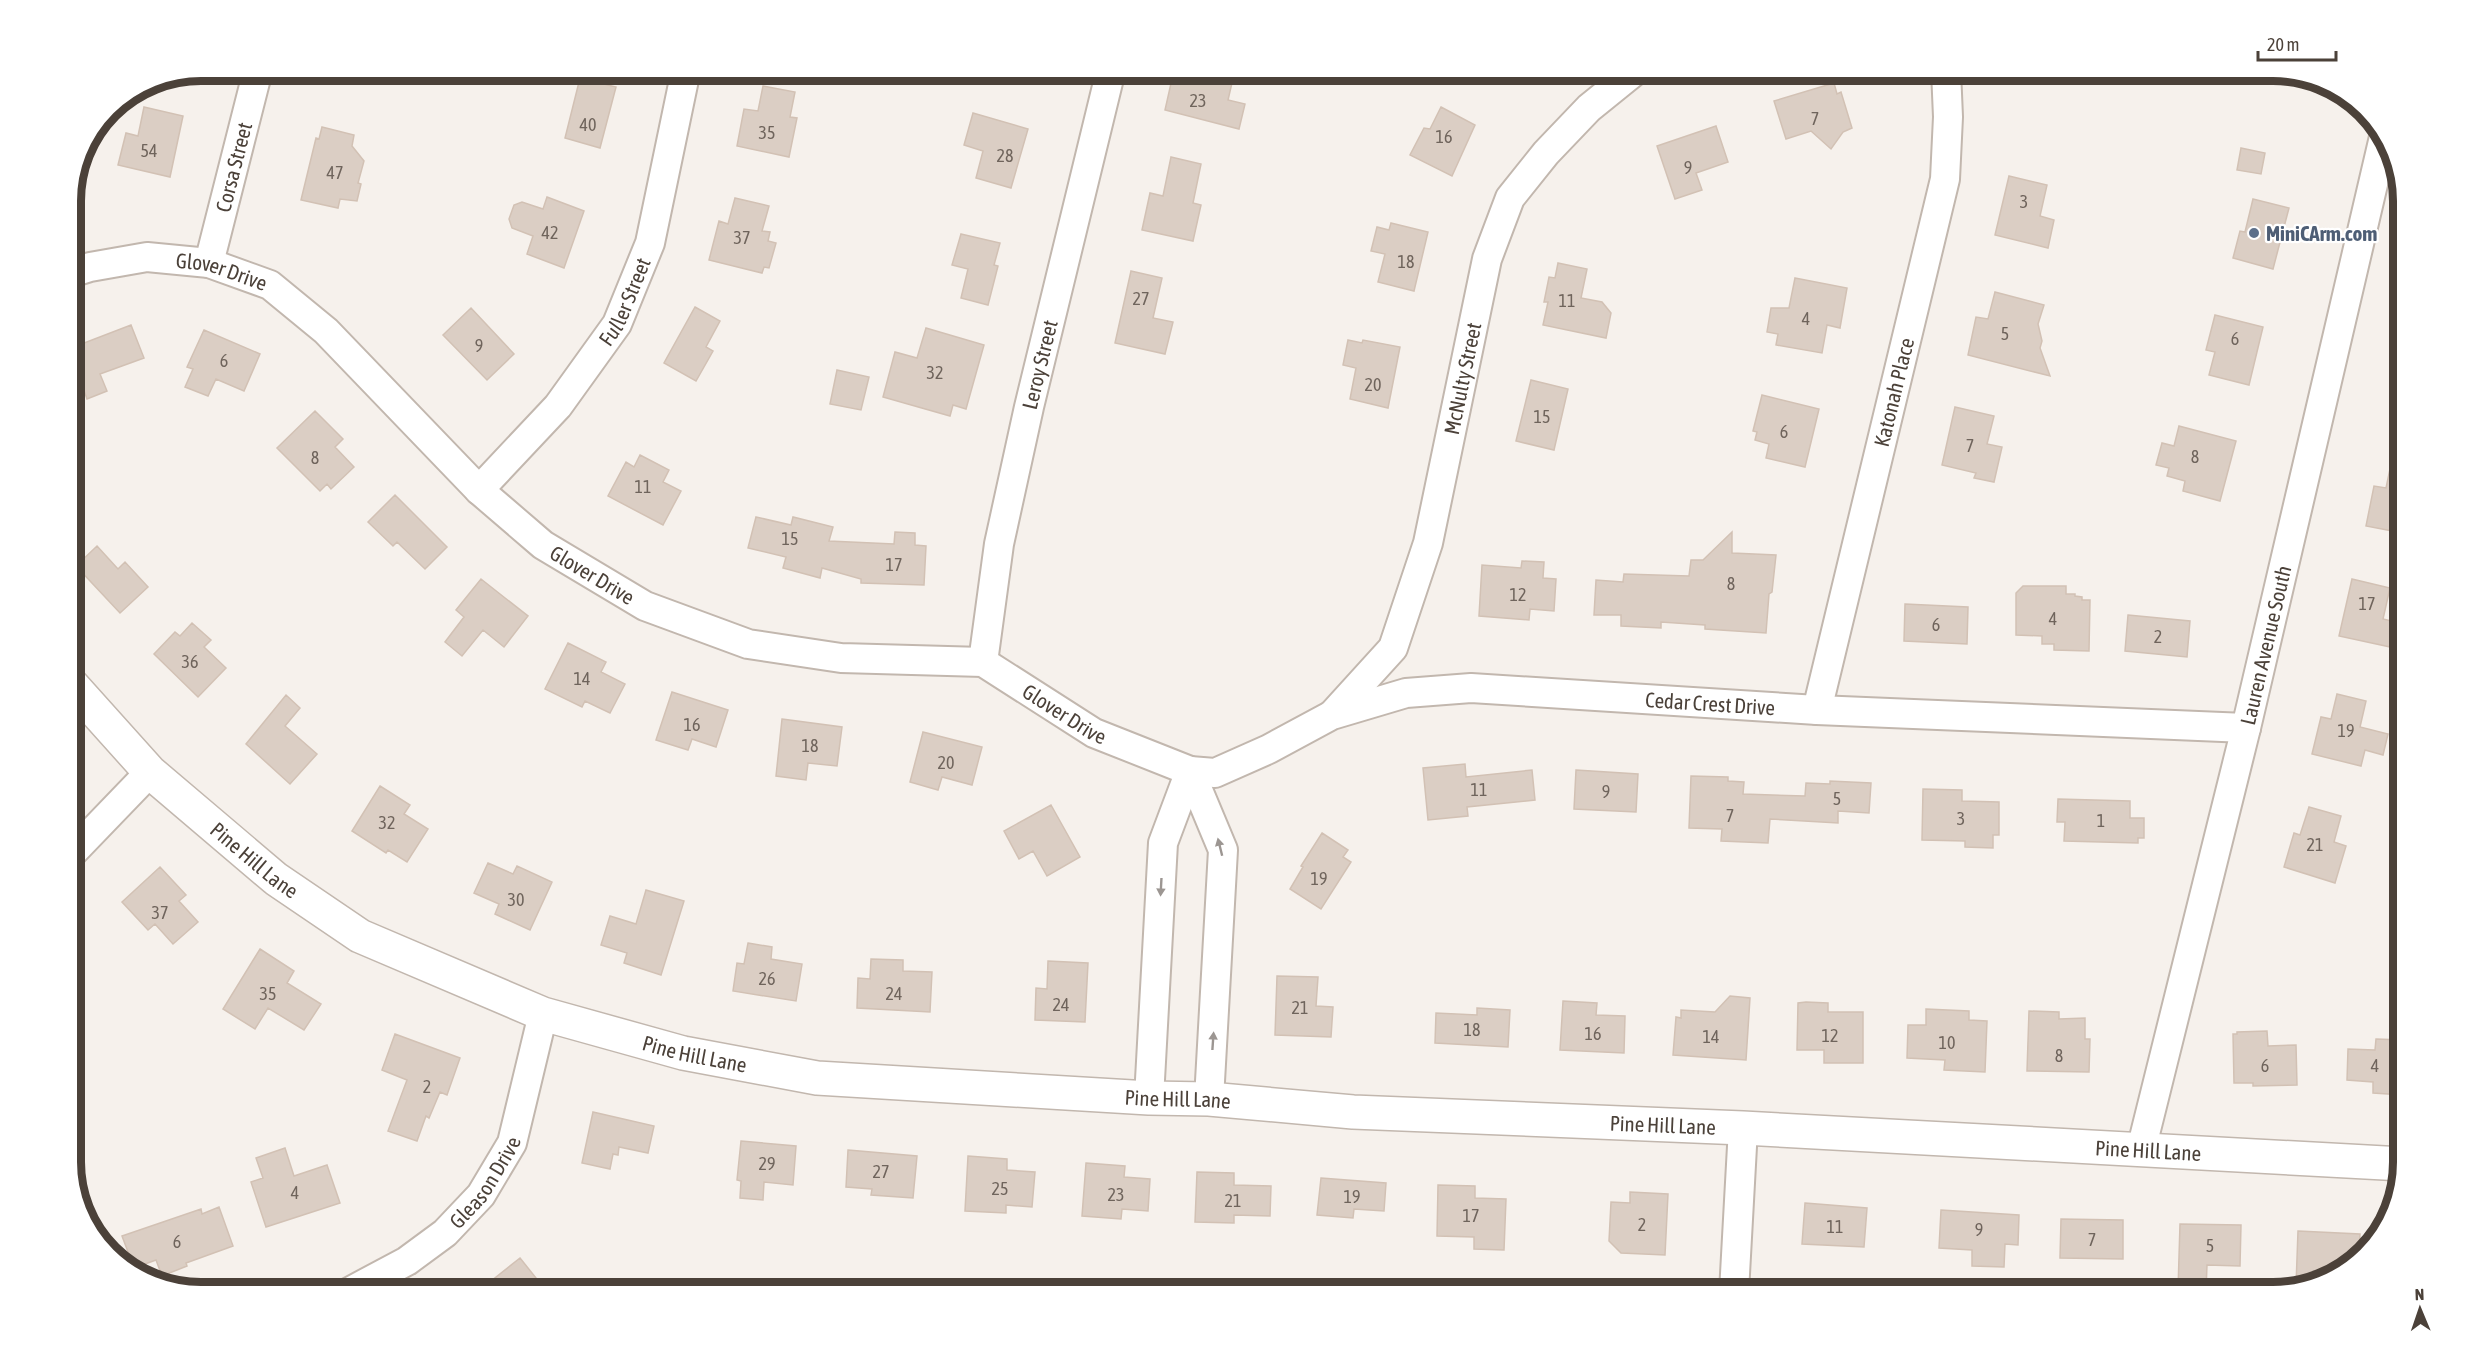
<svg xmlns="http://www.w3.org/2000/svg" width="2474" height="1363" font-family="'Asap Condensed',sans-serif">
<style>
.building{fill:#dbcec4;stroke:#d2c1b4;stroke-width:1.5}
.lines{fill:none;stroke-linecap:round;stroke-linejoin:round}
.minor-casing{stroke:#c2b7ae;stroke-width:32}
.tertiary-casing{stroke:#c2b7ae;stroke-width:36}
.minor{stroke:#fff;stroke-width:28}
.tertiary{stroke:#fff;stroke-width:33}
.oneway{fill:#9c9692}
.service-dot{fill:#5c6f8a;stroke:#fff;stroke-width:2}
.labels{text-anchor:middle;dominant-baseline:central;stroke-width:4.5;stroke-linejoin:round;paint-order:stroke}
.number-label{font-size:18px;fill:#6f645c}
.street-label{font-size:21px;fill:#4b4139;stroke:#fff}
.service-label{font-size:21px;font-weight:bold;fill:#4e5e75;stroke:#fff;text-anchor:start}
.rim{fill:none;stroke:#4b4139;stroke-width:8}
</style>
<rect width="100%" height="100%" fill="#f6f1ec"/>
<path class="building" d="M1174 70H1235L1228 100 1245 104 1239 129 1165 110Z
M580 78 616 87 600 148 565 138Z
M1834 83 1837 94 1841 92 1852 128 1843 132 1831 149 1811 131 1786 139 1774 101Z
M763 86 795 92 790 117 797 118 789 157 737 146 744 109 758 111Z
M144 107 183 116 170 177 118 165 126 133 138 136Z
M1441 107 1475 125 1452 176 1410 155 1424 128 1430 129Z
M973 113 1028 129 1011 188 976 178 983 151 964 145Z
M1716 126 1728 162 1696 173 1702 190 1675 199 1657 146Z
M322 127 354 135 352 146 364 161 358 183 361 184 357 201 340 199 338 208 301 200 316 138 319 139Z
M2241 148 2265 153 2261 174 2237 170Z
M1171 157 1201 164 1193 203 1201 205 1193 241 1142 230 1150 193 1163 196Z
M2009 176 2047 185 2040 216 2054 220 2048 248 1995 235Z
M547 197 584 211 564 268 527 254 533 236 512 228 509 219 514 205 522 202 543 209Z
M735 198 769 206 762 231 770 232 768 241 776 243 769 268 764 267 762 273 709 260 719 221 728 224Z
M2253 199 2289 208 2273 269 2233 258 2240 231 2245 232Z
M1391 223 1428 232 1414 291 1378 282 1385 254 1371 251 1377 227 1389 230Z
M961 234 1000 243 994 265 998 266 988 305 961 298 968 269 952 265Z
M1558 263 1587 269 1581 298 1602 302 1611 313 1606 338 1543 325 1548 302H1544L1549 277 1555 278Z
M1131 271 1162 278 1153 318 1173 322 1165 354 1115 343Z
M1795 278 1847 288 1840 328 1827 325 1822 353 1776 345 1778 334 1767 332 1771 308H1789Z
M1995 292 2044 305 2038 324 2042 341 2040 348 2050 376 1968 355 1976 317 1988 319Z
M695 307 720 321 706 347 713 351 696 381 664 363Z
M471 308 514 354 487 380 443 335Z
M2215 315 2263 327 2249 385 2209 375 2215 352 2206 350Z
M131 325 144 358 100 374 107 391 87 399 81 382 71 386V348Z
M926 328 984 345 966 409 953 405 950 416 883 397 895 352 917 358Z
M204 330 260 354 244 391 216 379 208 396 185 387 193 369 187 367Z
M1348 340 1362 343 1363 340 1400 347 1388 408 1350 399 1356 368 1343 365Z
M837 370 869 377 861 410 830 404Z
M1531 380 1568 389 1554 450 1516 441Z
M1762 395 1819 409 1805 467 1766 458 1769 444 1755 440 1757 432 1753 431Z
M1955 407 1994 416 1987 444 2002 447 1994 482 1974 478 1976 473 1942 465Z
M315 411 343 439 335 447 354 467 331 489 327 484 320 491 277 448Z
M2179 426 2236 441 2220 501 2183 491 2185 481 2167 476 2169 468 2156 465 2162 443 2174 446Z
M2394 450 2403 451V533L2366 526 2374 486 2386 488Z
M640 455 669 470 663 482 681 491 663 525 608 496 626 462 634 467Z
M395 495 447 547 425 569 397 542 393 546 368 522Z
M756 517 791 525 793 517 833 527 829 541 894 544 895 532 915 533V545L926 546 924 585 861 583V579L822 568 820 578 783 568 786 557 748 548Z
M1732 532V553L1776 555 1772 592 1769 594 1766 633 1705 629V625L1661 622V628L1621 626V615H1594L1596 580 1623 582 1624 574 1689 576 1691 560H1703Z
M97 546 118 569 125 562 148 587 120 613 76 566Z
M1522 561 1544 562 1543 578 1556 579 1554 611 1530 609 1529 620 1479 616 1482 565 1521 568Z
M481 579 528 616 504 647 483 630 462 656 445 642 464 617 456 610Z
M2352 579 2390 588 2383 619 2400 623 2395 648 2339 636Z
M2023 586H2066V594H2075V596L2082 597V600H2090L2089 651 2054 650V644H2042V636L2016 635V593Z
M1905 604 1968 607 1967 644 1904 641Z
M2128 615 2190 621 2187 657 2125 651Z
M192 623 211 640 204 647 226 668 198 697 154 654 175 632 180 636Z
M568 643 606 662 601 672 625 684 610 713 585 701 582 707 545 689Z
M672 692 728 710 716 747 692 739 688 750 656 740Z
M2337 694 2366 701 2360 727 2388 734 2383 755 2365 750 2361 766 2312 754 2321 717 2331 719Z
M286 695 300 708 285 726 317 754 290 784 246 744Z
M782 719 842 727 837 766 808 763 806 780 776 776Z
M923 732 982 747 972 785 942 777 938 790 910 782Z
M1465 764 1466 777 1532 770 1535 800 1467 807 1468 816 1428 820 1423 768Z
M1576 770 1638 774 1636 812 1574 809Z
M1691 776 1728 777V781L1744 782 1743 794 1805 796 1806 783 1830 784V781L1871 783 1869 813 1838 811V823L1770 819 1768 843 1721 841 1722 829 1689 828Z
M380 786 410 805 404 814 428 829 407 862 388 850 386 853 352 831Z
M1923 789 1962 790V801L1999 802V835H1993V848L1965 847V841L1922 840Z
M2058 799 2130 801V818H2144V838H2138V843L2064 841 2065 822H2057Z
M1051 805 1080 857 1047 876 1033 851 1019 859 1004 831Z
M2309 807 2341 816 2334 842 2346 846 2335 883 2284 867 2294 833 2300 835Z
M1322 833 1348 850 1343 857 1351 862 1321 909 1290 889 1303 867 1301 866Z
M488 863 513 874 517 866 552 882 530 930 495 914 499 904 474 893Z
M160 867 186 895 179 901 198 922 173 944 155 924 148 930 122 902Z
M646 890 684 901 661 975 624 963 627 953 601 945 610 916 636 924Z
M748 943 772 947 771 959 802 964 796 1001 733 991 737 963 744 964Z
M260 949 294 971 287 983 321 1004 304 1030 268 1008 255 1029 223 1009Z
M871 959 903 960V971L932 972 930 1012 857 1008 858 978 870 979Z
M1048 961 1088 963 1085 1022 1035 1020 1036 988 1047 989Z
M1277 976 1318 977 1316 1006 1333 1007 1331 1037 1275 1035Z
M1730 996 1750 998 1746 1060 1673 1055 1676 1017 1681 1018V1010L1715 1012Z
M1563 1001 1597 1003 1596 1015 1625 1016 1624 1053 1560 1050Z
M1806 1002 1828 1003V1012H1863V1063H1824V1050H1797L1798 1003Z
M1477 1008 1510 1010 1508 1047 1435 1043 1436 1013 1477 1015Z
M1926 1009 1969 1011V1020L1987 1021 1985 1072 1944 1070 1945 1060 1907 1058 1908 1025H1926Z
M2029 1011 2059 1012V1019L2085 1018V1039H2090L2089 1072 2027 1071Z
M2267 1031 2268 1046 2296 1045 2297 1085 2253 1086V1083H2234L2233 1034H2237V1032Z
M395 1034 460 1058 447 1095 440 1092 429 1118 426 1116 417 1141 388 1131 407 1080 382 1070Z
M2376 1039 2403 1040V1095L2373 1093V1082L2347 1080 2348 1049 2375 1050Z
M593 1112 654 1126 648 1153 619 1147 618 1155 613 1154 610 1169 582 1163Z
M741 1141 796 1146 793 1185 764 1182 763 1200 740 1198 741 1181 737 1180Z
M285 1148 294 1176 327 1165 340 1203 266 1227 251 1182 263 1178 256 1158Z
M848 1150 917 1156 913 1198 871 1195 872 1189 846 1187Z
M968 1156 1007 1159V1170L1035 1172 1032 1207 1006 1205V1213L965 1211Z
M1086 1163 1125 1166 1124 1177 1150 1179 1148 1211 1122 1209 1121 1219 1082 1216Z
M1197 1172 1234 1173V1185L1271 1186 1270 1216 1234 1215V1223L1195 1222Z
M1321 1178 1386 1183 1384 1211 1354 1209 1353 1218 1317 1215Z
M1438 1185 1475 1186V1198L1506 1199 1504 1250 1474 1249V1237L1437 1236Z
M1630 1192 1668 1194 1665 1255 1621 1253 1609 1241 1611 1202 1630 1203Z
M1805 1203 1867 1208 1864 1247 1802 1244Z
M219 1207 233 1246 186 1263 187 1266 162 1276 156 1260 134 1268 122 1236 201 1209 202 1214Z
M1941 1210 2019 1215 2018 1245 2005 1244 2004 1267 1972 1266V1250L1939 1248Z
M2061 1219 2123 1220V1259L2060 1258Z
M2180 1224 2241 1225 2240 1266 2207 1265 2206 1291 2178 1290Z
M2298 1231 2360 1234 2359 1255 2345 1271 2337 1273 2318 1272 2317 1279 2296 1286Z
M520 1258 548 1293H476Z"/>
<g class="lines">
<defs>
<g id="minor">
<path id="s1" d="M209 263 258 70"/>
<path id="s2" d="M71 273 90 267 147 257 209 263 270 285 326 331 479 490 543 545 645 606 748 644 841 658 983 662 1094 733 1190 771 1215 773 1269 749 1332 715 1406 693 1471 688 1817 710 2246 728"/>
<path id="s3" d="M479 490 558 406 617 324 650 243 686 70"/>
<path id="s4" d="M983 662 999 544 1029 407 1111 70"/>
<path id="s5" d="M1817 710 1945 179 1948 117 1946 70"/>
<path id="s6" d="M1333 714 1393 648 1428 543 1487 259 1510 198 1546 153 1589 108 1636 70"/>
<path d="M1190 771 1223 850 1209 1099"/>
<path d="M71 854 150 772"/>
<path d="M1149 1098 1163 843 1190 771"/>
<path id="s7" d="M2141 1150 2246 728 2384 137"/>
<path id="s8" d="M349 1292 407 1261 445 1233 481 1195 512 1143 543 1014"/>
<path d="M1734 1292 1743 1128"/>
</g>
<g id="tertiary">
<path id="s9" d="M71 684 150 772 276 879 360 936 543 1014 683 1053 817 1078 1149 1098 1209 1099 1353 1112 1743 1128 2403 1164"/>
</g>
</defs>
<use href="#minor" class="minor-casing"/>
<use href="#tertiary" class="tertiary-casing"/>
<use href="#minor" class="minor"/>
<use href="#tertiary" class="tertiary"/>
</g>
<defs><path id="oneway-solid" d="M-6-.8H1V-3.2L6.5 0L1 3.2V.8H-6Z" transform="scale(1.5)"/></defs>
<g class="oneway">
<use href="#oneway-solid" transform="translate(1220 847) rotate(-104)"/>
<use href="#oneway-solid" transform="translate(1161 887) rotate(93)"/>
<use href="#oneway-solid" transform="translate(1213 1041) rotate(-86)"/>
</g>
<circle class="service-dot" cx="2254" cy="233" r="6"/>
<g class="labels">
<g class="number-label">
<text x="1198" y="100">23</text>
<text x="1815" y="118">7</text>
<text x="588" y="124">40</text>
<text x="767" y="132">35</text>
<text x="1444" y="136">16</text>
<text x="149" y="150">54</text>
<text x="1005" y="155">28</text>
<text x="1688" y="167">9</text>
<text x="335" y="172">47</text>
<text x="2024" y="201">3</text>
<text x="550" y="232">42</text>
<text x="742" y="237">37</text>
<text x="1406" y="261">18</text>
<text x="1141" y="298">27</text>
<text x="1567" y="300">11</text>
<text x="1806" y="318">4</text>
<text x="2005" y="333">5</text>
<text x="2235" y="338">6</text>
<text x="479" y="345">9</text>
<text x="224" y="360">6</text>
<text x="935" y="372">32</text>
<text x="1373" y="384">20</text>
<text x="1542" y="416">15</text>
<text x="1784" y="431">6</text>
<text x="1970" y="445">7</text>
<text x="2195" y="456">8</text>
<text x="315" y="457">8</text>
<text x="643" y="486">11</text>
<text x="790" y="538">15</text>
<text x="894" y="564">17</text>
<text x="1731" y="583">8</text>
<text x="1518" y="594">12</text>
<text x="2367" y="603">17</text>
<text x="2053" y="618">4</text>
<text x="1936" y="624">6</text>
<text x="2158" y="636">2</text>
<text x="190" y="661">36</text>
<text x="582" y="678">14</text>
<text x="692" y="724">16</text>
<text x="2346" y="730">19</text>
<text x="810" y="745">18</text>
<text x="946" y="762">20</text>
<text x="1479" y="789">11</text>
<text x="1606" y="791">9</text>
<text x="1837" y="798">5</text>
<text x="1730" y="815">7</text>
<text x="1961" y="818">3</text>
<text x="2101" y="820">1</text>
<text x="387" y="822">32</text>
<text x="2315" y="844">21</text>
<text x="1319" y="878">19</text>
<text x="516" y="899">30</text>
<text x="160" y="912">37</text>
<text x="767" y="978">26</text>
<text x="268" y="993">35</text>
<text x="894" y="993">24</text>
<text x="1061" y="1004">24</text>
<text x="1300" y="1007">21</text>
<text x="1472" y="1029">18</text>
<text x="1593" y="1033">16</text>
<text x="1830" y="1035">12</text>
<text x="1711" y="1036">14</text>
<text x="1947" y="1042">10</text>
<text x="2059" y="1055">8</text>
<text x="2265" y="1065">6</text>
<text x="2375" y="1065">4</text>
<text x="427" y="1086">2</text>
<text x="767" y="1163">29</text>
<text x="881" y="1171">27</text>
<text x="1000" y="1188">25</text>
<text x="295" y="1192">4</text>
<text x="1116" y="1194">23</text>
<text x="1352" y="1196">19</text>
<text x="1233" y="1200">21</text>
<text x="1471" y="1215">17</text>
<text x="1642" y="1224">2</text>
<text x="1835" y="1226">11</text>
<text x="1979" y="1229">9</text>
<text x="2092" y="1239">7</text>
<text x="177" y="1241">6</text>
<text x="2210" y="1245">5</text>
</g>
<g class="street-label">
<text stroke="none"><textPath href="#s1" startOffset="99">Corsa Street</textPath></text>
<text stroke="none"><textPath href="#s2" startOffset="154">Glover Drive</textPath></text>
<text stroke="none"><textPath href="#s3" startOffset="240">Fuller Street</textPath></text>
<text stroke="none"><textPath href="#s4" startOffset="303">Leroy Street</textPath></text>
<text stroke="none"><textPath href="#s6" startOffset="368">McNulty Street</textPath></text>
<text stroke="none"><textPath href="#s5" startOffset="327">Katonah Place</textPath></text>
<text stroke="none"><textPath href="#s2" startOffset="640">Glover Drive</textPath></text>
<text stroke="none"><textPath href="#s7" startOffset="520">Lauren Avenue South</textPath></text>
<text stroke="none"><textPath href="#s2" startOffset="1820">Cedar Crest Drive</textPath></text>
<text stroke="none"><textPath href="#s2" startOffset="1144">Glover Drive</textPath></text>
<text stroke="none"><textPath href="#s9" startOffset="255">Pine Hill Lane</textPath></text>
<text stroke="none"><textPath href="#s9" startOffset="741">Pine Hill Lane</textPath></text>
<text stroke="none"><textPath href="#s9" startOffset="1227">Pine Hill Lane</textPath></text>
<text stroke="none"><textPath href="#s9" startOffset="1713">Pine Hill Lane</textPath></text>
<text stroke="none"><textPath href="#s9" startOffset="2199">Pine Hill Lane</textPath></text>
<text stroke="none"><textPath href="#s8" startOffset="178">Gleason Drive</textPath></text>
</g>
<g class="service-label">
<text x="2266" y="233">MiniCArm.com</text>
</g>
</g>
<path d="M0 0H2474V1363H0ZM201 81H2273A120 120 0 0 1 2393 201V1162A120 120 0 0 1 2273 1282H201A120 120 0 0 1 81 1162V201A120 120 0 0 1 201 81Z" fill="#fff" fill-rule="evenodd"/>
<path class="rim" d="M201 81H2273A120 120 0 0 1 2393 201V1162A120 120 0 0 1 2273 1282H201A120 120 0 0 1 81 1162V201A120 120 0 0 1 201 81Z"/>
<g transform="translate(2420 1309) rotate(358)" stroke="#ffffff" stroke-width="4.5" paint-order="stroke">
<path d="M0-4.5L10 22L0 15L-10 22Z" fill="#4b4139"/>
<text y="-9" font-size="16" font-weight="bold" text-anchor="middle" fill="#4b4139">N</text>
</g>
<path d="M2258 51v9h78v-9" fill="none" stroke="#4b4139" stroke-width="3"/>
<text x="2267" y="51" font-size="18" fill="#4b4139" stroke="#ffffff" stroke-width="4.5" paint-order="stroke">20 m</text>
</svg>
